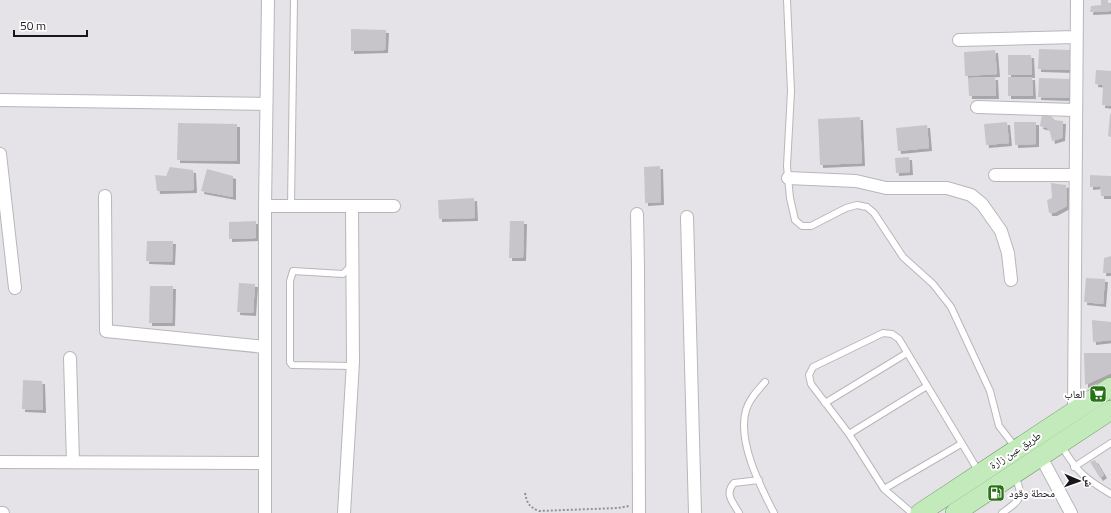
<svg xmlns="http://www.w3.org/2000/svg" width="1111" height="513" font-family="'Titillium Web','Noto Naskh Arabic',sans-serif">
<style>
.building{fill:#c8c5ca;filter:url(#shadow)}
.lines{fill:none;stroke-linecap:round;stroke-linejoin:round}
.lane-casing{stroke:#b8b6ba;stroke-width:8}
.street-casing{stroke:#b8b6ba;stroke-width:14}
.primary-casing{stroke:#6c9765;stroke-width:20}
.path{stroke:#939195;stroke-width:2;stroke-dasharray:2 2;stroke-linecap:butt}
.lane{stroke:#fff;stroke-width:6}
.street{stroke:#fff;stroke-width:12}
.primary{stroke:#c2eabb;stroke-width:19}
.labels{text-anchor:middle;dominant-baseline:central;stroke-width:4;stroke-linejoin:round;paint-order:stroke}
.poi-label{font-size:11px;fill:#171618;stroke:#fff;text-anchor:end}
.street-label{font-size:11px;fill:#171618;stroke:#fff}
</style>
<defs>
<filter id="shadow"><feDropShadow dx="3" dy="3" stdDeviation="0" flood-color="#0004"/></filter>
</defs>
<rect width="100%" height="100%" fill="#e6e3e8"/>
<path class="building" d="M1101 0H1108V3L1111 4V11L1090 12 1091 6 1101 5Z
M351 29 386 30 385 50 351 51Z
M1039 49 1070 50V70L1038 69Z
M995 50 997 74 965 76 964 52Z
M1008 55H1031L1032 75H1008Z
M1096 70 1111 71V106L1102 105 1103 85 1095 84Z
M995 77 996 96H969L968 78Z
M1008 77H1032L1033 96H1008Z
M1039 78 1070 79 1069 98 1038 97Z
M1042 114H1049L1053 120 1063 121 1062 138 1052 141 1050 132 1047 128 1040 126Z
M1110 114H1111V137L1108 136Z
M860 117 862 163 820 165 818 119Z
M1007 122 1009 143 986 145 984 124Z
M1014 122H1036V144L1015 145Z
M178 123 237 124V161L177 160Z
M927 125 929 148 898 151 896 128Z
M909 157 910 172 896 173 895 158Z
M660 166 661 202 645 203 644 167Z
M170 167 193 170 194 190 157 191 155 175 166 176Z
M207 169 233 176V197L201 191Z
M1090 175 1111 176V196H1101L1100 186 1090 187Z
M1051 183 1066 185 1067 206 1054 213H1049L1047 200 1052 198Z
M474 198 475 218 439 219 438 200Z
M256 221V238L229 239V222Z
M510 221H524L523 258H509Z
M147 241H173L172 262 146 261Z
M1111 256V273H1103L1104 258Z
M1086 278 1105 279 1103 304 1084 302Z
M239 283 255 284 253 313 237 312Z
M150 286H173L172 323H149Z
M1092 320 1111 322V340L1093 342Z
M1084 353H1111V373L1085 385Z
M23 380 42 381 43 410 22 409Z
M1095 460 1104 475 1100 478 1090 462Z"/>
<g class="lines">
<defs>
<path id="lane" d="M787 0 791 91 787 166 790 198 795 220 802 226H811L846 208 857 205 867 207 874 213 903 257 933 284 951 307 990 391 999 426 1016 448
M291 206 294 0
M350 267 343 274 293 271 290 281V362L292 365 353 366
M765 382C758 390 749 399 746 410 737 441 760 486 774 513
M825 403 907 353
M849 434 927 386
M1061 445C1077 472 1084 478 1111 494
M1074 467 1111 443
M884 489 961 444
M739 513C733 502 724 494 734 483L759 480
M912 513 884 489 849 434 811 384 809 375 813 367 883 333 892 334 899 339 979 472
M1002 513C1021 500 1024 498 1015 476"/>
<path id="street" d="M959 40 1076 37
M0 100 266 104
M977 107 1075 110
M0 154 15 288
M995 175H1075
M788 178 856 181 886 188H947L971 195 982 204 1001 231 1008 253 1011 280
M105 196 106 331 265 347
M265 206H394
M637 214 638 266 639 513
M687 217 695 513
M70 358 73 462
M1074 410 1077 0
M1041 457 1071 513
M0 462 265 463
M0 513H3
M265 513V206L268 0
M344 513 353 362 352 206"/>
<path id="primary" d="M920 513 1111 387
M955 513 1111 410"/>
</defs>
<use href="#lane" class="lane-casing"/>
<use href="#street" class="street-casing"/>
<use href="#primary" class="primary-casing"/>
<path class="path" d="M525 493C527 503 529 507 539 511L618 508 629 506"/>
<use href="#lane" class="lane"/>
<use href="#street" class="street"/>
<use href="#primary" class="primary"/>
</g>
<defs>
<symbol id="supermarket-square" viewBox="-11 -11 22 22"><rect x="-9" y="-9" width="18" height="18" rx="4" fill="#277216" stroke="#fff"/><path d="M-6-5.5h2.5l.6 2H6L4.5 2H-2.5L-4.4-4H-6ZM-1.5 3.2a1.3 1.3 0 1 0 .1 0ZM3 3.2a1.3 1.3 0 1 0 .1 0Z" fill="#fff"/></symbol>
<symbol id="fuel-square" viewBox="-11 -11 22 22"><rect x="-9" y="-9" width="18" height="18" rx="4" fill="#277216" stroke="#fff"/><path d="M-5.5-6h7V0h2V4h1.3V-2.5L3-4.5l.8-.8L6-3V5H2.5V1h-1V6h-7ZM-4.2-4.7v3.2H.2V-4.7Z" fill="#fff"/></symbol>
</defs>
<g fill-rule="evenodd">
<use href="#supermarket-square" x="1088" y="384" width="20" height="20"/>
<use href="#fuel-square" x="986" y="483" width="20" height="20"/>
</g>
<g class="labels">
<g class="poi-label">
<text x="1085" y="394">العاب</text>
<text x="1009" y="493" text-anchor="start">محطة وقود</text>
</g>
<g class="street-label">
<text transform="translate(1015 450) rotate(-33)">طريق عين زارة</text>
</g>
</g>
<g transform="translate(1079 481) rotate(92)" stroke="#ffffff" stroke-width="3" paint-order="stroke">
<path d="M0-3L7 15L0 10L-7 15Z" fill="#171618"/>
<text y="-6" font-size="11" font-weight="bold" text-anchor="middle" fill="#171618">ش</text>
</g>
<path d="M14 30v6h73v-6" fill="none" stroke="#171618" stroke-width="2"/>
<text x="20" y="30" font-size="12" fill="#171618" stroke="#ffffff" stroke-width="3" paint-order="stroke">50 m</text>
</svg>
